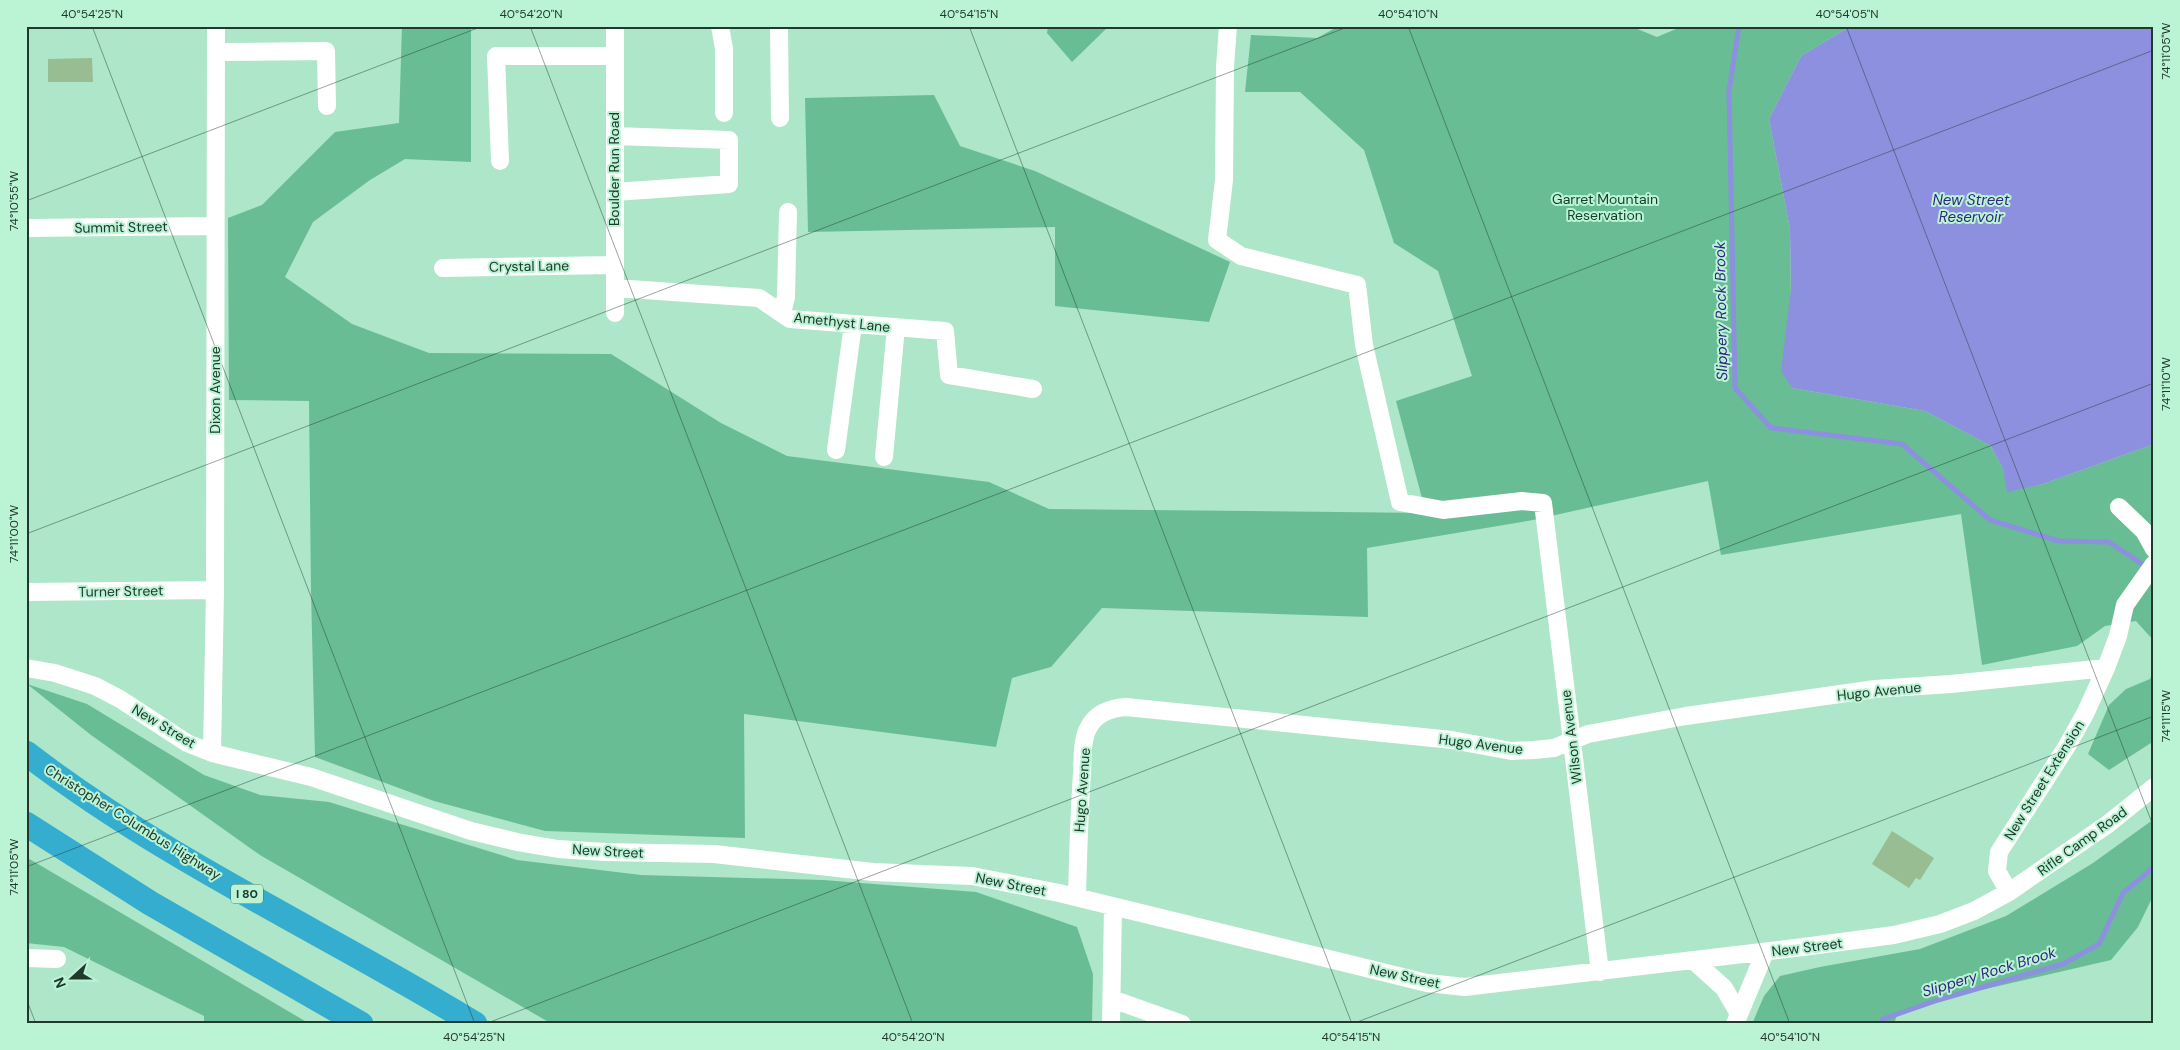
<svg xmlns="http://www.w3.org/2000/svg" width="2180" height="1050" font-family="'DM Sans',sans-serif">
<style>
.green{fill:#69bd94}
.water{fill:#8d8fdf}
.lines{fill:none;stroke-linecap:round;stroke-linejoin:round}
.stream{stroke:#8d8fdf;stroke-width:5}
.building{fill:#98bd92}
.minor{stroke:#fff;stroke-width:18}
.highway{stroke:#35adcf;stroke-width:25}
.ticks{fill:none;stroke:#21382c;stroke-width:1;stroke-opacity:0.45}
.labels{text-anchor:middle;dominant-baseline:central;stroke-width:4;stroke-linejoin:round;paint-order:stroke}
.shield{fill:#baf4d5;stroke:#4f705f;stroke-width:1}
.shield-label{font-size:12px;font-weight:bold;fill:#21382c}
.street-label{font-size:14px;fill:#21382c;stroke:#baf4d5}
.park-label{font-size:14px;fill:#123d2b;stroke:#baf4d5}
.water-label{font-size:15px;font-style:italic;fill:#312480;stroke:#baf4d5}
.neatline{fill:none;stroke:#21382c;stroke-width:2}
.ticks-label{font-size:12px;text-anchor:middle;fill:#21382c}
</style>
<rect width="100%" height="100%" fill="#ade6c8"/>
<path class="green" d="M402 26H471V162L405 159 370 180 313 222 285 277 352 324 429 353 611 354 721 423 787 456 989 482 1049 509 1426 513 1396 401 1472 376 1438 271 1394 243 1364 150 1300 92H1245L1251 35 1317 38 1339 26H1630L1657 37 1683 26H1851L1801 56 1769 119 1790 229 1792 388 1925 411 1991 446 2003 469 2008 491 2043 484 2154 444V641L2136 621 2105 626 2077 646 1982 665 1961 514 1721 555 1708 481 1533 520 1367 548 1368 617 1102 608 1051 667 1012 678 996 747 744 714 745 838 545 831 434 801 315 757 311 591 309 401 229 400 228 218 262 205 335 132 399 123Z
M1048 26H1109L1072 62 1047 33Z
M934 95 960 146 1035 171 1230 262 1209 322 1055 306V227L808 232 805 98Z
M2154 669V741L2109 770 2088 754 2109 705 2126 689 2150 679Z
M27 684 87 704 204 775 260 795 329 802 517 860 641 875 823 880 976 892 1077 927 1093 974 1092 1024H552L260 855 91 735Z
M2154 819V894L2138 927 2111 960 1938 1000 1897 1015 1894 1024H1752L1764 996 1780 976 1820 967 1920 949 2006 916 2093 863Z
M26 857 310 1024H204V1016L64 947 26 943Z"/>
<path class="water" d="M1851 26H2154V444L2043 484 2007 492 2003 469 1991 446 1925 411 1792 388 1781 371 1791 289 1790 229 1769 119 1801 56Z"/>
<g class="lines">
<path class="stream" d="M1739 26 1729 91 1735 388 1771 428 1902 444 1990 520 2059 541 2109 542 2148 568
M1880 1024 1883 1019 1938 1000 2063 964 2099 944 2123 893 2154 867"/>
</g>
<path class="building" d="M92 58 93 82H48V59Z
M1892 831 1934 858 1920 880 1916 878 1909 888 1872 864Z"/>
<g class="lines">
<path class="minor" d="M615 26V313
M720 26 724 49V113
M779 26 780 118
M1228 26 1225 67 1224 180 1217 240 1241 256 1357 285 1364 345 1400 502 1443 510 1522 501 1543 503 1600 972
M216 52 326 51 327 106
M500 161 496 56H615
M615 192 729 184V140L615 136
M26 228 215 226
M443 268 614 265
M615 288 759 298 790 319 945 331 949 375 1033 389
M782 313 786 297 788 212
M836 450 853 324
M884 457 896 327
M2119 507 2144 531 2154 549
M26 592 215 590
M26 668 55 673 95 686 120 699 187 743 212 753 311 777 471 831 517 842 558 849 605 852 714 854 873 872 972 876 1059 893 1427 983 1465 987 1803 947 1894 935 1940 924 1974 911 2009 892 2108 824 2154 787
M212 753 215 590 216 26
M2009 892 1997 871 1999 852 2067 746 2085 714 2106 668 2118 636 2125 605 2154 564
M1077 897C1078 856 1079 815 1082 774 1083 759 1081 739 1090 725 1098 712 1112 708 1126 707L1452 740 1511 751 1534 750 1554 748 1588 734 1686 716 1875 689 1951 684 2106 668
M26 958 57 959
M1694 961 1724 988 1739 1014
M1112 999 1182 1024
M1111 1024 1113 906
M1735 1024 1765 952"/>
<path class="highway" d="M26 753C165 860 326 933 475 1024
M26 824 150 903 361 1024"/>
</g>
<path class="ticks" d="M92 26 475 1024M530 26 913 1024M969 26 1352 1024M1408 26 1790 1024M1846 26 2154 828M26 201 483 26M26 534 1350 26M26 867 2154 50M26 998 36 1024M485 1024 2154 383M1352 1024 2154 716"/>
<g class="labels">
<rect class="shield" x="231" y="884.5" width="32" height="19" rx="4"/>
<g class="shield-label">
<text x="247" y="894">I 80</text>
</g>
<g class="street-label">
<text transform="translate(614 169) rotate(-90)">Boulder Run Road</text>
<text transform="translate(121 227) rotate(-1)">Summit Street</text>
<text transform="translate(529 266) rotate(-1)">Crystal Lane</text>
<text transform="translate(842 322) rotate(6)">Amethyst Lane</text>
<text transform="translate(215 390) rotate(-90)">Dixon Avenue</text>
<text transform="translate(121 591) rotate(-1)">Turner Street</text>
<text transform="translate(1879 691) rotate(-6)">Hugo Avenue</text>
<text transform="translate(164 726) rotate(31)">New Street</text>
<text transform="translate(1571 737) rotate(-97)">Wilson Avenue</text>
<text transform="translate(1481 744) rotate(7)">Hugo Avenue</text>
<text transform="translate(2044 780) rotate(-58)">New Street Extension</text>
<text transform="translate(1082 790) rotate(-86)">Hugo Avenue</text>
<text transform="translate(133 822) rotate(32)">Christopher Columbus Highway</text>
<text transform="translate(2082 841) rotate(-36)">Rifle Camp Road</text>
<text transform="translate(608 851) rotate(3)">New Street</text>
<text transform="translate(1011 884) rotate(11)">New Street</text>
<text transform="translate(1807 947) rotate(-7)">New Street</text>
<text transform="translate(1405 976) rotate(12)">New Street</text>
</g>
<g class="park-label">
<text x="1605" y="199">Garret Mountain<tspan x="1605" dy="16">Reservation</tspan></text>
</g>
<g class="water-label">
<text x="1971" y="200">New Street<tspan x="1971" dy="17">Reservoir</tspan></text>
<text transform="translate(1721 311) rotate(-91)">Slippery Rock Brook</text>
<text transform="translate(1989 972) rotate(-17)">Slippery Rock Brook</text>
</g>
</g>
<rect width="2180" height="1050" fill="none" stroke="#baf4d5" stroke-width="55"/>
<g transform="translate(72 978) rotate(249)" stroke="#baf4d5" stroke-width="4" paint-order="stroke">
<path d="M0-4L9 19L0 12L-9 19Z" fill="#21382c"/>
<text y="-8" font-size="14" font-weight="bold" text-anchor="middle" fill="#21382c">N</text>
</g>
<rect x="28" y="28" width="2124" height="994" class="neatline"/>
<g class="ticks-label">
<text x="92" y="18">40°54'25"N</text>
<text x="531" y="18">40°54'20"N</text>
<text x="969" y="18">40°54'15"N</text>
<text x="1408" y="18">40°54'10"N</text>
<text x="1847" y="18">40°54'05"N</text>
<text transform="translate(2166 51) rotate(-90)" y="4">74°11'05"W</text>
<text transform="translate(14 201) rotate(-90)" y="4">74°10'55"W</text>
<text transform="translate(2166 384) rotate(-90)" y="4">74°11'10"W</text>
<text transform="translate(14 534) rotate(-90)" y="4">74°11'00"W</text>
<text transform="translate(2166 716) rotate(-90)" y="4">74°11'15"W</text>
<text transform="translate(14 867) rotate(-90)" y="4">74°11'05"W</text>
<text x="474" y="1041">40°54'25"N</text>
<text x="913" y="1041">40°54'20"N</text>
<text x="1351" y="1041">40°54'15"N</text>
<text x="1790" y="1041">40°54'10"N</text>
</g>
</svg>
